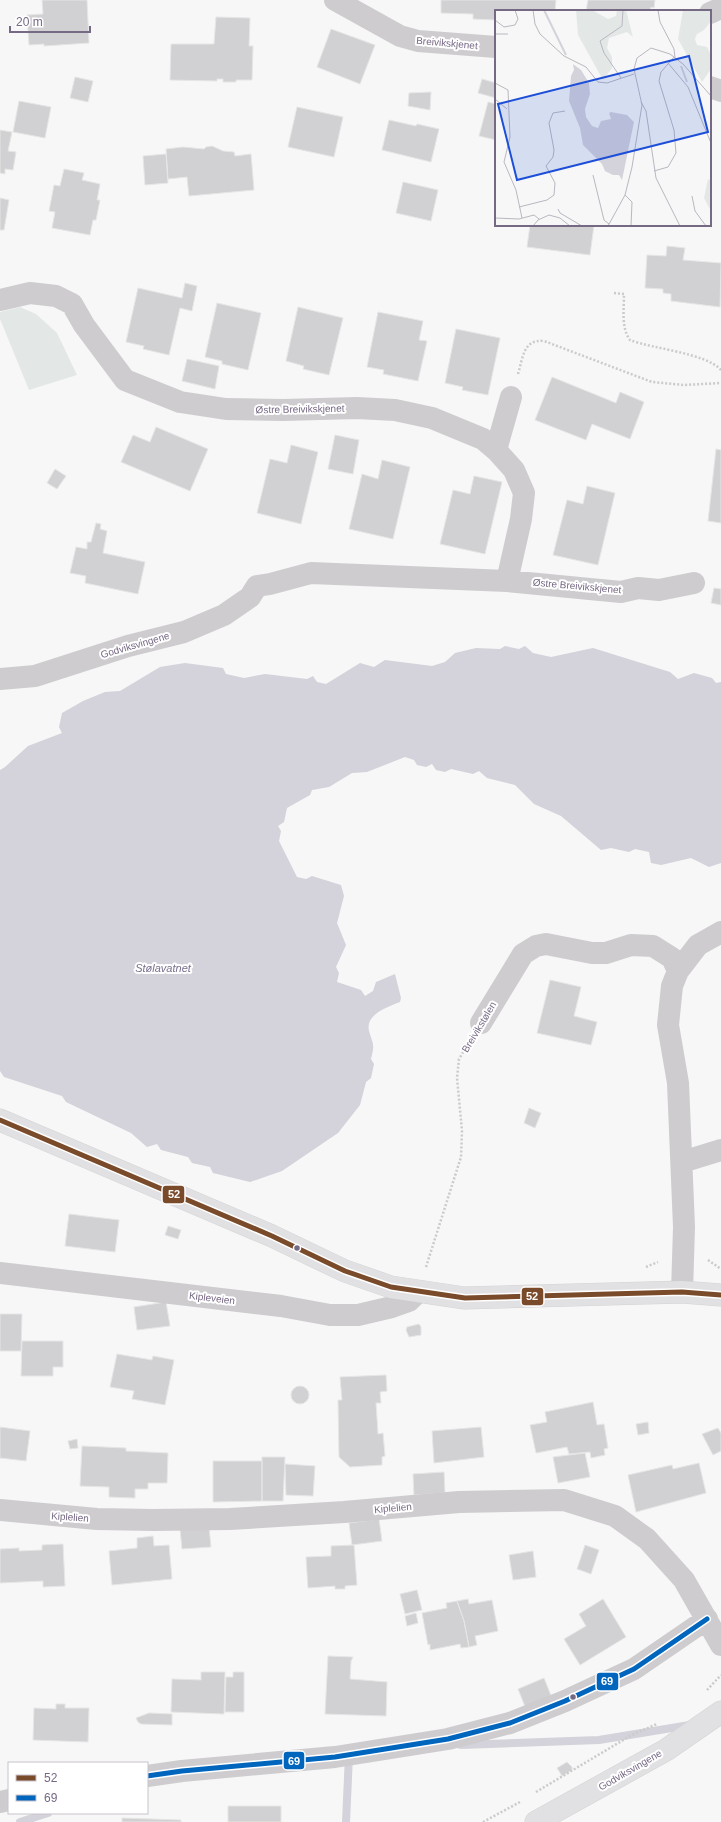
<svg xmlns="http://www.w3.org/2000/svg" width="721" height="1822" font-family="Helvetica,sans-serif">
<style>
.green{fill:#e3e8e7}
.water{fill:#d4d2da}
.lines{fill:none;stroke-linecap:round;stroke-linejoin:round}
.stream{stroke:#d4d2da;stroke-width:8}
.building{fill:#d1d0d2;stroke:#e6e6e6}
.major-casing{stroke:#d4d4d5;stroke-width:23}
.path{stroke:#cbcacc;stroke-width:2.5;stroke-dasharray:2 2;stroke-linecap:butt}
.minor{stroke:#cecccf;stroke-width:22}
.major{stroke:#e1e0e2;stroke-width:22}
.bus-1-casing{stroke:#fff;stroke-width:8}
.bus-2-casing{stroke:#fff;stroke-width:8}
.bus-1{stroke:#7a4b2a;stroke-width:5}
.bus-2{stroke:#0065bd;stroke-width:5}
.bus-dot{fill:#766984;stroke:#fff;stroke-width:1.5}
.labels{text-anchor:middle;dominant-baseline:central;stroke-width:4;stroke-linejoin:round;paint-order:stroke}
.street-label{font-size:10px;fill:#766984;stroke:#fff}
.water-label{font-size:11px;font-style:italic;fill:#786f8d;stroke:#fff}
.inset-river{fill:none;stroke:#d4d2da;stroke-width:2}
.inset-road{fill:none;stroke:#bbb6c1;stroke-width:1}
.view{fill:#1d4ed8;fill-opacity:0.15;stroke:#1d4ed8;stroke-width:2}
.inset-edge{fill:none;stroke:#766984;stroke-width:2}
.line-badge{stroke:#fff;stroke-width:1.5}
.badge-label{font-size:11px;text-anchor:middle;font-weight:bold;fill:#fff}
</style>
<rect width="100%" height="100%" fill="#f6f7f6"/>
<path class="green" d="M20 307 36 314 57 333 77 375 29 390 0 319V312Z"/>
<path class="water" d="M505 646 519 649 525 646 533 653 551 657 593 648 670 672 678 679 694 673 712 678 716 683 721 682V863L709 867 691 858 661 865 651 863 649 852 635 849 629 852 611 848 601 850 561 816 534 804 515 785 487 778 479 771 473 774 451 769 445 772 436 770 432 764 426 767 417 765 414 760 405 757 367 772 352 773 329 787 312 790 310 795 287 808 284 822 278 826 281 831 279 841 297 877 306 879 312 876 341 885 344 896 337 923 346 945 336 967 339 973 337 982 361 990 365 996 373 991 376 982 395 974 401 998 400 1002C388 1007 365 1014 369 1031 373 1045 375 1043 371 1059L374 1064 371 1078 366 1082 360 1105 338 1133 282 1171 250 1182 213 1173 210 1167 192 1163 188 1157 161 1150 157 1144 147 1147 131 1133 66 1102 62 1096 4 1077 0 1071V770L5 767 28 746 62 733 59 727 62 713 83 701 105 692 120 691 160 667 185 663 223 668 226 674 244 678 265 674 307 679 313 676 317 682 326 684 360 663 374 667 385 660 432 666 445 662 455 653 476 648 500 649Z"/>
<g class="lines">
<path class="stream" d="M461 1745 599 1740 690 1725
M20 1822 48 1813
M346 1822 349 1755"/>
</g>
<path class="building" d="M42 0H87L89 43 44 46V44L29 45 27 15 43 14Z
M441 0H556L555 11H496V20L473 19V14L441 13Z
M588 0H655L654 8 651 7 650 11H586Z
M216 17 250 18 249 46H253L252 80H236V82H223V79H217V81L170 80 171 44H214Z
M331 29 375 45 360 84 317 67Z
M75 77 93 81 88 102 70 98Z
M482 79 496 83V98L478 93Z
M431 92 430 110 408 106 409 93Z
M19 101 51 107 45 138 13 132Z
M488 102 496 104V140L479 136Z
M297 107 343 117 334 157 288 147Z
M389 120 416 126 417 124 439 129 431 162 382 150Z
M0 130 12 132 8 151 16 152 13 170 5 169V174L0 173Z
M212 146 223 151 234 152 235 156 251 154 254 190 189 196 187 177 168 179 166 149 183 147 204 149 206 147Z
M166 154 168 183 145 185 143 156Z
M64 169 84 173 82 180 100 184 97 200H100L96 220H93L90 235 52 228 55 212 49 211 54 185 60 186Z
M403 182 438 190 431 221 396 213Z
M0 198 9 200 4 230H0Z
M530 225H594L590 255 527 247Z
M667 246 685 248 683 260 721 263 720 307 671 301V294L663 293V289L645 288 647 255 666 256Z
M185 283 197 286 192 311 180 308 169 355 143 349 144 346 126 342 138 288 182 298Z
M217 303 261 313 248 370 222 364V361L205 357Z
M298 307 343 318 329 375 303 369 304 366 286 361Z
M378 312 423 321 419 340 427 341 418 381 383 374 384 370 367 367Z
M456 329 500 338 488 395 462 390 463 387 445 383Z
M187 359 219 366 215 389 182 381Z
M552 377 616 403 620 392 644 402 630 439 592 424 586 440 535 420Z
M156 427 208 449 190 491 121 462 133 435 150 442Z
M335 435 359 440 353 474 328 469Z
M291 445 318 452 301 524 257 513 270 459 287 463Z
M716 449 721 450V523L708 521Z
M382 460 410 467 393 539 349 529 362 474 378 479Z
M55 469 66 476 57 489 47 483Z
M474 476 502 482 485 554 440 544 453 490 470 494Z
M587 486 615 493 598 565 553 555 567 500 583 504Z
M96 523 101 524 100 529 107 531 103 553 145 562 138 594 85 583 86 576 70 573 76 547 87 549V542H91Z
M714 588 721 589V605L711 603Z
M550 980 581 987 574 1016 597 1022 591 1045 537 1033Z
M529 1108 541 1113 535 1128 524 1123Z
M69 1214 119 1220 115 1252 65 1246Z
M168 1226 181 1230 178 1239 165 1235Z
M166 1302 170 1326 137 1330 134 1307Z
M0 1314H22L21 1351H0Z
M419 1324 421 1327V1335L409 1337 406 1330 407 1327Z
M22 1341H63V1367H53V1376H21Z
M117 1354 152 1360 153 1356 174 1360 165 1405 132 1399 134 1391 110 1387Z
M386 1375 387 1391 380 1392 381 1403H376L378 1434 383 1433 385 1456 382 1457V1465L350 1467 339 1457 338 1400H342L340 1377Z
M291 1395a9 9 0 1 1 18 0a9 9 0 1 1-18 0Z
M593 1402 597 1425 604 1424 608 1448 604 1449 605 1455 591 1458 590 1452 569 1454 567 1447 536 1453 530 1425 547 1422 545 1412Z
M648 1422 649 1433 638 1435 636 1424Z
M0 1427 30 1431 26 1461 0 1458V1459Z
M481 1427 484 1457 434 1463 432 1431Z
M718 1428 721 1433V1451L713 1455 702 1434Z
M77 1439 78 1448 70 1449 68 1441Z
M82 1446 126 1448V1451L168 1453 167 1483H148V1489H135V1498L109 1497V1487L80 1486Z
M585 1453 590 1477 558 1483 553 1457Z
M262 1457H285L283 1501H262Z
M213 1461H262V1501L213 1502Z
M699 1463 706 1493 636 1512 628 1475 672 1465 673 1469Z
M285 1464 315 1466 313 1496 286 1495Z
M444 1472 445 1493 414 1495 413 1474Z
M379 1519 382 1541 352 1545 349 1523Z
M209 1527 211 1547 182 1549 180 1529Z
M153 1536 154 1546 169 1545 172 1579 112 1585 109 1551 137 1548V1538Z
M63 1544 65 1586 43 1587V1581L0 1583V1549L19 1548V1551L42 1550V1545Z
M354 1545 357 1585 345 1586V1589H335V1586L308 1588 306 1557 331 1556V1546Z
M585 1545 599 1550 591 1574 577 1569Z
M533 1551 536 1577 513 1580 509 1555Z
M417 1590 422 1610 405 1614 400 1594Z
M468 1599 469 1604 492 1600 498 1631 475 1636 477 1645 469 1647 464 1621 457 1601Z
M603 1599 626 1637 580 1665 564 1639 586 1626 579 1614Z
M457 1601 464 1621 469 1647 461 1648 460 1644 430 1650V1644L428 1645 422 1613 447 1608 446 1603Z
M416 1613 418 1623 407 1626 405 1616Z
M328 1656 353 1657 351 1661 350 1679 387 1682 386 1716 325 1714Z
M201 1672H225L224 1714 171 1712 172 1679 201 1680Z
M233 1672H244V1712H225L226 1677H233Z
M544 1678 552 1698 526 1709 518 1689Z
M56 1704H65V1708H89L88 1742 33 1740 34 1708 56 1709Z
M149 1713 172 1714V1725L141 1724 138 1722 136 1718Z
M567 1762 572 1767V1770L562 1776 557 1768Z
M228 1806H281V1822H228Z
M122 1818 181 1820V1822H122Z"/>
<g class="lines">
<defs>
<path id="major" d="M0 1120 272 1236 345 1271 391 1287 465 1298 682 1292 721 1295
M536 1822 666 1750 721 1712"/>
</defs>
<use href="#major" class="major-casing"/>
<path class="path" d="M614 293 624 294C624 309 621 328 630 340 653 349 706 353 721 370
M518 374C523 358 523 339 544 341L652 382 684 385 721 383
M708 1260 721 1269
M426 1267 461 1157 462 1131 457 1078 459 1059 468 1044
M646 1267 658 1262
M707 1690 721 1675
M536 1792 630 1736 657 1724
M483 1822 520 1802"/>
<path class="minor" d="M335 0 400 36 418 41 496 47
M710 13 721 8
M710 87 721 91
M0 300 30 293 56 296 72 304 84 325 125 380 180 402 226 409 283 410 357 408 395 410 432 418 483 439 496 450 514 470 524 493 521 519 507 581
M496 450 511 397
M0 679 35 676 128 646 184 632 224 615 250 597 257 586 270 584 311 573 507 581 621 592 638 588 659 590 694 583
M481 1023 523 954 536 946 546 944 592 953H606L631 945 653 946 672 958 678 971
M682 1162 721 1150
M0 1273 281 1306 330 1315H358L392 1307 409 1301 419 1291
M682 1292 684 1227 678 1083 668 1025 672 986 678 971 698 945 721 932
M0 1510 97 1519 153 1520 230 1519 344 1512 459 1502 564 1500 615 1516 647 1539 684 1580 721 1645
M147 1776 182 1771 335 1757 448 1739 510 1723 565 1701 634 1669 707 1619
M0 1802 9 1800"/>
<use href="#major" class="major"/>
<defs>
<path id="bus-1" d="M0 1120 272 1236 345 1271 391 1287 465 1298 682 1292 721 1295"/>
<path id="bus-2" d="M147 1776 182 1771 335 1757 448 1739 510 1723 565 1701 634 1669 707 1619"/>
</defs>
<use href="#bus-1" class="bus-1-casing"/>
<use href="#bus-2" class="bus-2-casing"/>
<use href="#bus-1" class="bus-1"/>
<use href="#bus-2" class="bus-2"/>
</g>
<g class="bus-dot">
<circle cx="297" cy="1248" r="3.5"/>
<circle cx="573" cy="1697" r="3.5"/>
</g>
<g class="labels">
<g class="street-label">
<text transform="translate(447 43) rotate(5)">Breivikskjenet</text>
<text transform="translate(300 409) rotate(-1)">Østre Breivikskjenet</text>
<text transform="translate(577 586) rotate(5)">Østre Breivikskjenet</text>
<text transform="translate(135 645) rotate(-16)">Godviksvingene</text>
<text transform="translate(479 1027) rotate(-59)">Breivikstølen</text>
<text transform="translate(212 1298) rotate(7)">Kipleveien</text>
<text transform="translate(393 1508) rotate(-5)">Kiplelien</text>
<text transform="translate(70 1517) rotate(4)">Kiplelien</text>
<text transform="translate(630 1770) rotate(-30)">Godviksvingene</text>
</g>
<g class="water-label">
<text x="163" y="968">Stølavatnet</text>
</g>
</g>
<g transform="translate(495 10)">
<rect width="216" height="216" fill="#f6f7f6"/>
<path d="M81 0H97L113 9 121 6 122 0H131L138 27 132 22 114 28 112 38 117 47V58L108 70 83 25ZM188 0H216V11L209 20 202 24 200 29 202 35 212 37 216 45V59L207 72 183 29ZM213 169 216 171V201L209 188Z" fill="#e3e8e7"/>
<path d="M78 54 86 60 94 73 95 84 90 99 91 107 97 116 103 118 106 111 116 109 114 103 116 102 132 105 139 112 127 170 124 165H118L110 161 107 154 88 135 85 118 74 91 76 66 79 60Z" fill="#d4d2da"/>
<path class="inset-river" d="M49 0 71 45M186 56 192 72"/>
<path class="inset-road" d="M38 0 40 14 45 24 69 46 91 57 103 72 112 73 139 64M163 0 165 12 179 39 180 48M0 10 9 17 20 15 23 9 20 0M0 24H13M173 53 193 77 216 133M126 68 109 43 105 31 127 16 128 0M0 73 13 80 15 127 9 152 21 180 27 208M0 89 12 99M146 92 151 101 161 168 185 216M159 161 173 157 181 143 179 120 164 71 166 62 179 47M98 165 109 210 114 214M130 185 137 192 136 216M197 186 200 201 211 216M24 197 52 190 59 185 60 173 51 156 58 147 59 140 54 113 58 103 70 101M63 199 65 203 87 216M0 208 24 209 39 205 44 209M38 216 43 210 54 205 65 208 75 216M113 216 130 185 137 157 147 95 139 59 142 48 156 38 175 44 188 54 216 86"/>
<path class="view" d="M194 46 213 122 22 170 3 94Z"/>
<rect width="216" height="216" class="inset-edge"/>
</g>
<g class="line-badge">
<rect x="162" y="1185" width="23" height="19" rx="4" fill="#7a4b2a"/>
<rect x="521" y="1287" width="23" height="19" rx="4" fill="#7a4b2a"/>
<rect x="596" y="1672" width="23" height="19" rx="4" fill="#0065bd"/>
<rect x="283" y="1751" width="22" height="19" rx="4" fill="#0065bd"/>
</g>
<g class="badge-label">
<text x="174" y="1198">52</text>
<text x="532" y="1300">52</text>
<text x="607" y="1685">69</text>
<text x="294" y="1765">69</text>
</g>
<rect x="8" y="1762" width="140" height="52" fill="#ffffff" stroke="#c8c3ce"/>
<rect x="16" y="1775" width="20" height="6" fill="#7a4b2a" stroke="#c8c3ce"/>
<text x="44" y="1782" font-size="12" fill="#766984">52</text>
<rect x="16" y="1795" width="20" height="6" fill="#0065bd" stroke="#c8c3ce"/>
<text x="44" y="1802" font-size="12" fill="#766984">69</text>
<path d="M10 26v6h80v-6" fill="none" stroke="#766984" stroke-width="2"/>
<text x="16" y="26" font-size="12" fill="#766984" stroke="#ffffff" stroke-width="3" paint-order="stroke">20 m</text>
</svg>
